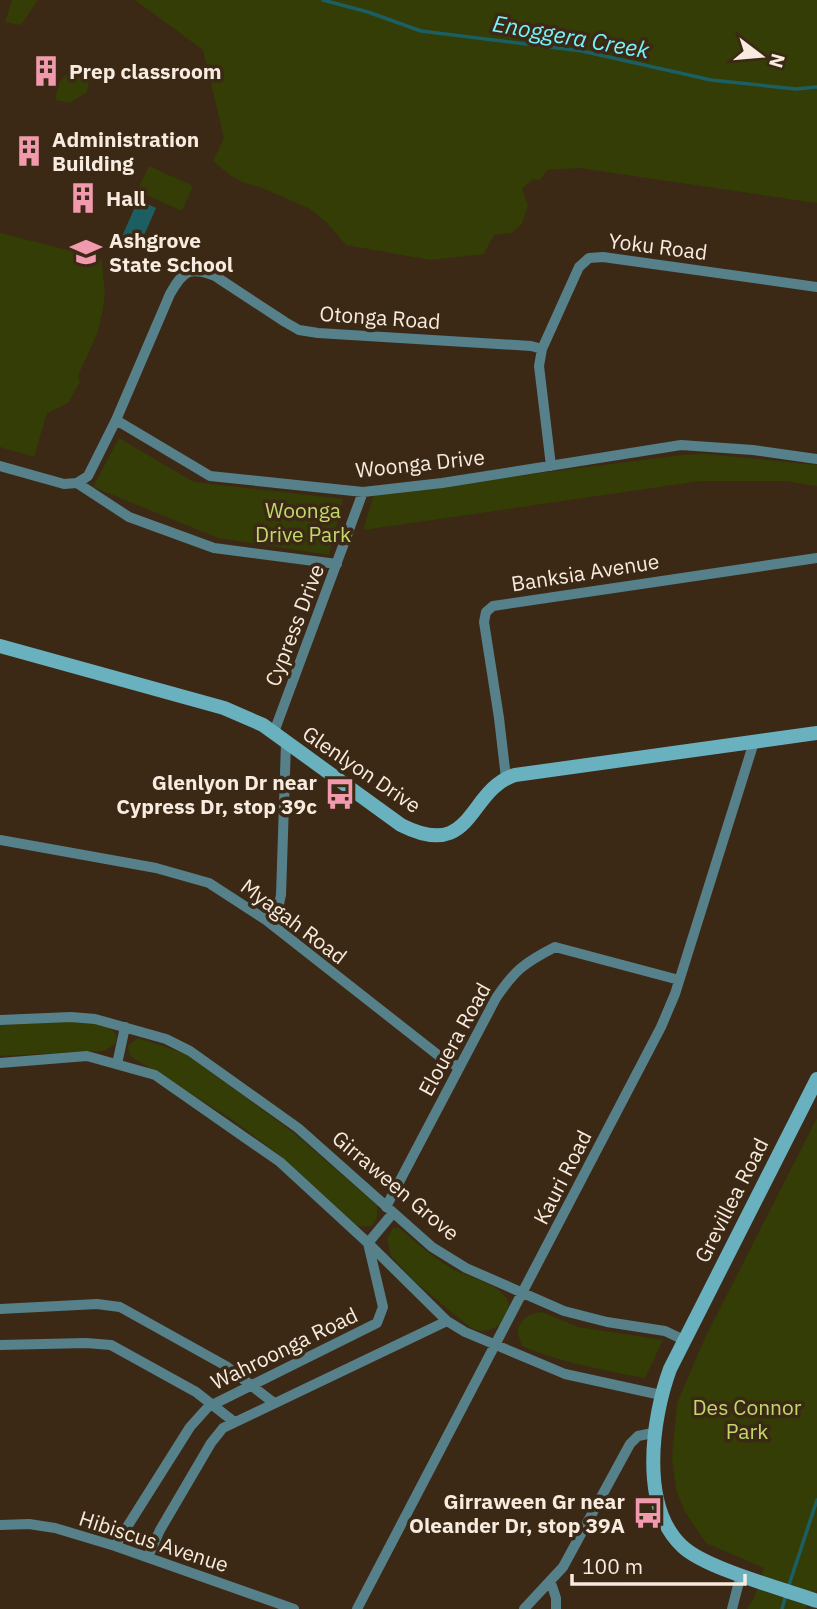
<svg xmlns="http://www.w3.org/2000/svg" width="817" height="1609" font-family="'IBM Plex Sans',sans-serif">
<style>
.green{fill:#333d05}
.water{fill:#1b5f63}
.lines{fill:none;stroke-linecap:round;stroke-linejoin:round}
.stream{stroke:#1b5f63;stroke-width:3.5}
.street{stroke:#56818b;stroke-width:10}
.secondary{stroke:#6ab1c0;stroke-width:14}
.labels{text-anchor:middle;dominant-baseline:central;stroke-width:7;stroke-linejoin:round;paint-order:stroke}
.poi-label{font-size:21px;font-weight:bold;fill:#f8ebdf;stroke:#3b2915;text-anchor:start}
.street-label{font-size:21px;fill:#f8ebdf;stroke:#3b2915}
.park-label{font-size:21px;fill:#c1d96b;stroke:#3b2915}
.water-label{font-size:23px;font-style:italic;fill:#77f3fc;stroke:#3b2915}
</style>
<rect width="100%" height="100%" fill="#3b2915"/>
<path class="green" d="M12 0H38L21 25 5 22Z
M135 0H817V203L579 168 547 170 540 180 533 179 522 189 528 205 522 224 511 233 494 235 484 254 430 260 346 245 327 223 310 209 260 187 244 183 230 175 213 161 224 138 203 50Z
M70 72 90 77 87 92 70 103 55 100 59 82Z
M149 166 193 186 182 211 137 191Z
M0 233 88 255 102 261 105 294 102 314 97 334 78 376 80 382 68 403 47 413 34 457 0 447Z
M119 438 194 482 343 499 329 555 218 538 93 487Z
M707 454 817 465V486L785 481H700L363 530 374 494 682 455Z
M79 1021C88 1023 105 1024 112 1030 126 1042 105 1054 92 1051L0 1056V1025Z
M138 1038 186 1054 294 1133 377 1205V1217L372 1226H357L278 1154 230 1118 130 1056 128 1046Z
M817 1118V1590L805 1609H747L755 1596 764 1568 706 1543 685 1512 676 1490 672 1458 677 1403 705 1338Z
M393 1228H399C415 1241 432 1257 451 1268 466 1277 492 1281 504 1295 520 1313 494 1339 471 1328L414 1281 391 1256 387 1239Z
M542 1312 578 1327 663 1340 645 1378C603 1370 562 1363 522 1346L517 1331C523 1317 527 1314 542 1312Z"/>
<path class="water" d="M138 200 156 208 138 249 120 241Z"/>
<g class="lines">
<path class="stream" d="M323 0 368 12 421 31 582 51 711 80 796 89 817 87
M788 1588 817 1500
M782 1609 786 1595"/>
<path class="street" d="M116 420 210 476 363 492 442 483 681 445 753 450 817 459
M0 466 64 484 77 483 88 476 116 420 170 294C183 271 189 266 215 276L285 322 299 330 318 333 531 346 542 349
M551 466 539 366 542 349 579 267 589 258 603 257 817 287
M77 483 129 517 214 548 337 564
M274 732 363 492
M506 778 499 718 484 622 486 612 493 606 817 558
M0 840 156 868 209 883 266 920 443 1059 459 1067
M266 920 279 904 281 895 286 743
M0 1020 71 1017 95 1019 166 1039 190 1051 298 1128 432 1247 466 1268 564 1311 607 1322 665 1331 684 1340
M0 1063 87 1056 155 1075 280 1162 368 1243 447 1321 465 1332 565 1374 661 1395
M117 1064 125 1027
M386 1207 496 998C515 970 524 963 555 947L679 980
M0 1309 97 1304 120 1307 226 1366 274 1403
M0 1345 86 1343 111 1345 196 1392 233 1421
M0 1525 29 1524 55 1528 115 1546 294 1609
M115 1546 190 1427 208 1407 377 1323 383 1307 368 1243 393 1213
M148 1557 160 1530 211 1443 223 1428 447 1321
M551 1583 556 1598V1609
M357 1609 661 1027 675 994 754 742
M524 1609 563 1567 630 1444 638 1436 657 1432
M732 1609 741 1574"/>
<path class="secondary" d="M0 646 224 708 263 725 401 825C474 862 467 790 515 775L817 733
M817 1079 670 1369C652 1418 639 1507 683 1547 707 1569 784 1589 817 1601"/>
</g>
<defs>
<symbol id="building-bare" viewBox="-9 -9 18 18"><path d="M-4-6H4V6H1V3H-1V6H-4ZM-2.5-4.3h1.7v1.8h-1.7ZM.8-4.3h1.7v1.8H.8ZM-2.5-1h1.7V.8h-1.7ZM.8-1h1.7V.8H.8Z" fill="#f29aad" stroke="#3b2915" stroke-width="2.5" paint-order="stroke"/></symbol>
<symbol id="school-bare" viewBox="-9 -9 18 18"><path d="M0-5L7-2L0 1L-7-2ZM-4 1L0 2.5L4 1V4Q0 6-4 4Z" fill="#f29aad" stroke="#3b2915" stroke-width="2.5" paint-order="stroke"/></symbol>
<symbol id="bus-bare" viewBox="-9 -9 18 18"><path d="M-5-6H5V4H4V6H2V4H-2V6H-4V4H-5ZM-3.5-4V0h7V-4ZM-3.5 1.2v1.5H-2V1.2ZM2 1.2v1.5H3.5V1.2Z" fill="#f29aad" stroke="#3b2915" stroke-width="2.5" paint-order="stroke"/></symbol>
</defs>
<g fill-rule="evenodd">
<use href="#building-bare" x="24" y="49" width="44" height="44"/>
<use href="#building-bare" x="7" y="129" width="44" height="44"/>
<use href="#building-bare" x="61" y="176" width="44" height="44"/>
<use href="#school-bare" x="64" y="230" width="44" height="44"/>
<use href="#bus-bare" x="318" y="772" width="44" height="44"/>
<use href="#bus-bare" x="626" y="1491" width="44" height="44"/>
</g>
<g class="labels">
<g class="poi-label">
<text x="69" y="71">Prep classroom</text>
<text x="52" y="139">Administration<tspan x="52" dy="24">Building</tspan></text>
<text x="106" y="198">Hall</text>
<text x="109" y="240">Ashgrove<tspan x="109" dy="24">State School</tspan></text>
<text x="317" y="782" text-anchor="end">Glenlyon Dr near<tspan x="317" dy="24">Cypress Dr, stop 39c</tspan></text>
<text x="625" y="1501" text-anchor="end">Girraween Gr near<tspan x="625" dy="24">Oleander Dr, stop 39A</tspan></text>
</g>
<g class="street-label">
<text transform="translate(658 246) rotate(7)">Yoku Road</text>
<text transform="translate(380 317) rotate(4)">Otonga Road</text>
<text transform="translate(420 463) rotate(-6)">Woonga Drive</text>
<text transform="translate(585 572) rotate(-9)">Banksia Avenue</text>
<text transform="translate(294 625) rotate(-69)">Cypress Drive</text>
<text transform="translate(362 769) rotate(34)">Glenlyon Drive</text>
<text transform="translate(294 921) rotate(37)">Myagah Road</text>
<text transform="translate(454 1039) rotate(-61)">Elouera Road</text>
<text transform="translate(562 1177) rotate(-63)">Kauri Road</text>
<text transform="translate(396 1185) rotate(40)">Girraween Grove</text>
<text transform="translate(731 1200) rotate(-63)">Grevillea Road</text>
<text transform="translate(284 1348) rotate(-26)">Wahroonga Road</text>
<text transform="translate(154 1541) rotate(18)">Hibiscus Avenue</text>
</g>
<g class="park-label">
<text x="303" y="510">Woonga<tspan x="303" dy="24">Drive Park</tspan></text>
<text x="747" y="1407">Des Connor<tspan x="747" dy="24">Park</tspan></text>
</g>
<g class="water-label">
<text transform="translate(571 36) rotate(10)">Enoggera Creek</text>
</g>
</g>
<g transform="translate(761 56) rotate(106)" stroke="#3b2915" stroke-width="5" paint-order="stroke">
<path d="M0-5L12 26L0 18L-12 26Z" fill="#f8ebdf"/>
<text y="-10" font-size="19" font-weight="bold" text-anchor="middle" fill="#f8ebdf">N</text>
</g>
<path d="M572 1574v10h173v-10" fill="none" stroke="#f8ebdf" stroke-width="3.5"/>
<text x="582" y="1574" font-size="21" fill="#f8ebdf" stroke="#3b2915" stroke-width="5" paint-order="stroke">100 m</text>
</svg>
